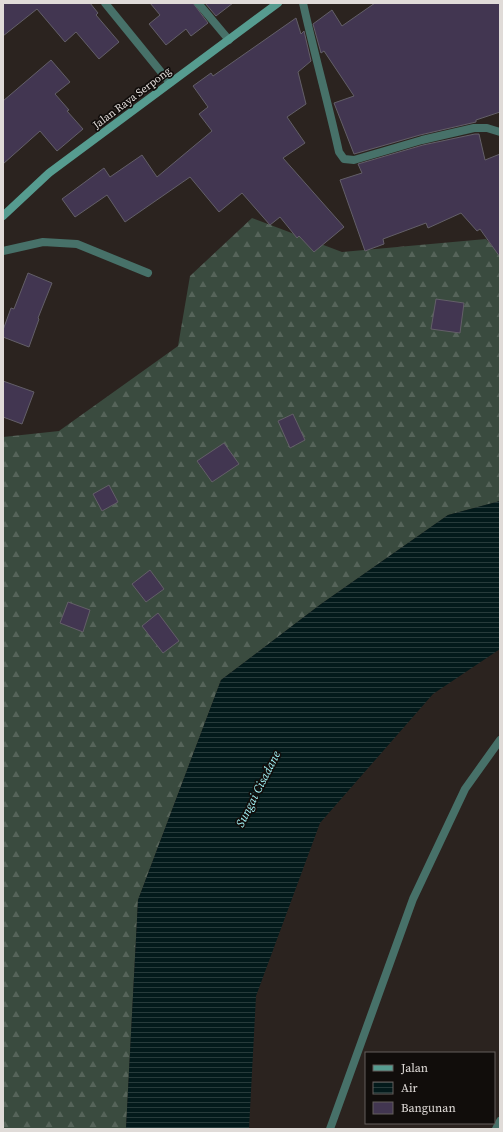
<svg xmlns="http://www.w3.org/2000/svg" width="503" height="1132" font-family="'Source Serif 4',serif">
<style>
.forest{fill:url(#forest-firs)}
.water{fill:url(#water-rules)}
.building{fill:#423651;stroke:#635f68}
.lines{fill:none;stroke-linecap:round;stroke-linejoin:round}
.minor{stroke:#477169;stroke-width:8}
.secondary{stroke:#569c90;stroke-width:8}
.labels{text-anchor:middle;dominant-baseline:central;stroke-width:3.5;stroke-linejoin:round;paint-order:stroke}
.street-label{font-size:11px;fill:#e0dbd8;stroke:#110d0b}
.water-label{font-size:12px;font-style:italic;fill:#a4f5f8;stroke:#110d0b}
</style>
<defs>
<pattern id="forest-firs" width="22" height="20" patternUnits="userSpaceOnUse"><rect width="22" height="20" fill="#3a4b3f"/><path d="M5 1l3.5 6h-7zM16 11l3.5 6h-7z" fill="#56645a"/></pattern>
<pattern id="water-rules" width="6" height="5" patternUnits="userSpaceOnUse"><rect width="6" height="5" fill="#031a1b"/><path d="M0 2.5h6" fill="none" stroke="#273b3b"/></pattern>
</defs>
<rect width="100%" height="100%" fill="#2b231f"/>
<path class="forest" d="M252 218 342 252 486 239 500 255V501L448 515 321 604 221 680 138 900 126 1129H3V437L59 431 178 346 190 276Z"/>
<path class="water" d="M500 501V649L433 694 320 823 256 996 249 1129H126L138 900 221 680 321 604 448 515Z"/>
<path class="building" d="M3 3H90L98 13 96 15 119 42 99 59 76 32 65 42 37 9 3 36Z
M150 3H193L208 23 191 36 186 29 166 45 149 24 160 15Z
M205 3H233L216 16Z
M375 3H500V112L476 120V122L420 135 354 154 334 103 354 96 324 51 321 53 313 24 332 10 342 26Z
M296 18 301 34 304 31 311 61 298 72 306 104 287 117 305 143 283 158 344 227 314 252 299 236 297 238 280 217 270 225 242 193 219 212 190 177 125 222 107 195 75 217 62 199 104 168 110 177 142 155 157 177 212 131 199 114 208 107 193 86 211 73 213 76Z
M51 60 70 82 55 94 69 110 67 111 83 129 57 151 40 131 3 164V101Z
M475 134H479L485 160 500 154V257L480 229 477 231 461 213 428 228 426 223 383 239 384 244 365 251 340 180 362 173 358 164 423 145Z
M28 273 52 283 38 318 39 319 29 347 3 337V330L11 308 14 309Z
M436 299 464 303 460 333 431 329Z
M3 381 34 392 22 424 3 417Z
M293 414 305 440 290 448 278 421Z
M224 443 239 464 212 482 197 461Z
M109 485 118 502 102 511 93 494Z
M150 570 164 589 146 602 132 584Z
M68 602 90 610 83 632 60 623Z
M158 613 179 641 163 653 142 626Z"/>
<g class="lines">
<path class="minor" d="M105 3 170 83
M198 3 229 40
M303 3C314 53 328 102 339 152L344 159 354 160 422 140 474 128H487L500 132
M3 251 43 242 77 244 148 273
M330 1129 413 899 465 789 500 740
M496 1129 500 1121"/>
<path class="secondary" d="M3 216 49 173 278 3"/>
</g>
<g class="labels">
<g class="street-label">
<text transform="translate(132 98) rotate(-37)">Jalan Raya Serpong</text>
</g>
<g class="water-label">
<text transform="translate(258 789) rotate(-63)">Sungai Cisadane</text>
</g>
</g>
<rect width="503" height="1132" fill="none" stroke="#e0dbd8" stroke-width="8"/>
<rect x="365" y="1052" width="130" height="72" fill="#110d0b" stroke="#645f5d"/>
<rect x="373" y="1065" width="20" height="6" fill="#569c90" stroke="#645f5d"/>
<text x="401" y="1072" font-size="12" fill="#e0dbd8">Jalan</text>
<rect x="373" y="1082" width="20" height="12" fill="url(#water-rules)" stroke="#645f5d"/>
<text x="401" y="1092" font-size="12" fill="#e0dbd8">Air</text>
<rect x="373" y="1102" width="20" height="12" fill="#423651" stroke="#645f5d"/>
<text x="401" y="1112" font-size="12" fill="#e0dbd8">Bangunan</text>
</svg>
